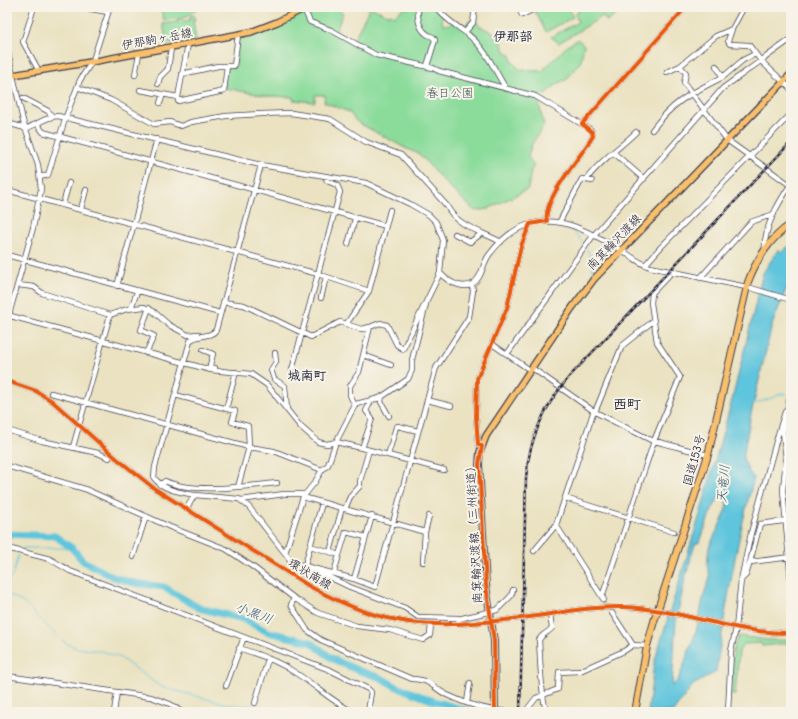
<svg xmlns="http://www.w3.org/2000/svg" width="798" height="719" font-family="'Comic Neue','Klee One',sans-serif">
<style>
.green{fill:#8bdc9b;stroke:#567f6b}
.water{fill:#5fc5dc;stroke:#40748c;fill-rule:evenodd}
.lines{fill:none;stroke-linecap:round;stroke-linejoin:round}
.stream{stroke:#5fc5dc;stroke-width:1}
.river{stroke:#5fc5dc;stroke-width:7}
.minor-casing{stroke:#403f4f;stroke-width:6}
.major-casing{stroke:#403f4f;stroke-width:8}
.highway-casing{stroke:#403f4f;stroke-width:8}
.minor{stroke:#fff;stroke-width:4.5}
.major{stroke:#f8bf6c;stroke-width:5.5}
.highway{stroke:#f8bf6c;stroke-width:6}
.rail-casing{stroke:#22223b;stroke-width:2.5}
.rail{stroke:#f7f3e8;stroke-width:1;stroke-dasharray:3;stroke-linecap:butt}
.cycleway-casing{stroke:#f7f3e8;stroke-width:6}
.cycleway{stroke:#e8590c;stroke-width:4}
.labels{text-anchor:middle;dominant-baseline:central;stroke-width:4;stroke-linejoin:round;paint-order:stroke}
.street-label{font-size:12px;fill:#22223b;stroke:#f7f3e8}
.park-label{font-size:12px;fill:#425a58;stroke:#f7f3e8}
.neighbourhood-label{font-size:13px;font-weight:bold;fill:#22223b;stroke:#f7f3e8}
.water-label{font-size:13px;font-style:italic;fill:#375b73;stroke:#f7f3e8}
.quarter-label{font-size:14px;font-weight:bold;fill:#22223b;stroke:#f7f3e8}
</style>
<rect width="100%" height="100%" fill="#f7f3e8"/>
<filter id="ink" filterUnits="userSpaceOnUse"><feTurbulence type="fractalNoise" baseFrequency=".025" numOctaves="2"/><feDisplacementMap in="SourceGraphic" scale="8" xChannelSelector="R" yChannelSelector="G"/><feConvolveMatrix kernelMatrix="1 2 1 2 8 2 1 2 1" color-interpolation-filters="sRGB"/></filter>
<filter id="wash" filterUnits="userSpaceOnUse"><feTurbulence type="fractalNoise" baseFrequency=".012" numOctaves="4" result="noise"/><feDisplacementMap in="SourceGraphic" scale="16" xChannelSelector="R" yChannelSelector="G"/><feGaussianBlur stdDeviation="0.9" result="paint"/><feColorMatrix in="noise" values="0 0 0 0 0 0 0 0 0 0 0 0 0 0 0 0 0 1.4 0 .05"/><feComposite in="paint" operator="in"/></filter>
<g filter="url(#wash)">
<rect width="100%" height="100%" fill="#eae2c1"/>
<path class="green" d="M160 7H192L195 8V11L182 19 164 20Z
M313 7H335L343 13 336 31 353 41 370 7 388 15 391 14 394 16 405 7 407 9 408 7H435L443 14 442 22 444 25 451 24 452 21 462 25H466L469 21H476L480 27H483L485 29 493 32 495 37 501 40 504 50 511 55 512 61 520 70 542 71 567 46 578 39 584 45 581 61 566 80C556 82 551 92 541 95L538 100 544 125 532 144 528 156 534 167 531 170 528 189 488 209 475 211 450 188 419 154 405 148 357 122 349 112 324 102 325 95H315V102L293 100V97L267 96 225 88 227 67H235L239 38 278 26Z
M543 7H568L573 17 546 32 535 11Z
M578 7H625L611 19 606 21 603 16 559 43 551 37 578 22 575 13 580 10Z
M194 15 195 20H193L196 40 167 44 163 24 190 20V16Z
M738 636 768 640H791V643L762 646 761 643 744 644 739 651 735 695H731L733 652Z"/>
<path class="water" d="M791 245V277L772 325 751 414 743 458 749 472 754 478C736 541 726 607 716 672L693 685 673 712H648L654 663 701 511 732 400 763 273 778 250 781 252ZM720 495 724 498 727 504 725 514 709 547 707 565 710 577 704 594 696 632 678 680 672 686 676 621 685 579 695 544 700 542 710 514Z"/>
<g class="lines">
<path class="stream" d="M568 227 578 236 584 246
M587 249 593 263 592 274
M753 404 775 397 779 394H786
M20 550 22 548H72
M7 585 13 574 18 555
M7 594 24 603 62 641 76 648 101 651 119 657 161 687 231 705 272 707 292 712"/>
<path class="river" d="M7 534 55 536 72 548 83 561 113 577 134 583 164 587 199 608 243 619 268 632 310 642 333 659 357 670 381 678 397 687 434 701 472 712"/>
</g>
</g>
<g filter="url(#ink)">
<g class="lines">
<defs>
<path id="minor" d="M34 7 23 42 39 71
M80 7 108 12
M418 7C417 20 420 33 433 37L435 40 427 66
M436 7C447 23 465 29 477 43 489 55 496 73 505 87
M518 7 522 15 538 7
M744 7 732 29 716 36 680 66 686 73 684 83 727 140 790 185
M304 9 310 22 331 30 376 55 433 68 439 71 535 96 590 129 592 132 593 136C582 156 542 199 547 221
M732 29 728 41 730 44 749 45 761 61 791 89
M465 32 473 23 475 7
M7 48 23 121 38 165 41 189 33 228 7 322
M667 72 680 66
M182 74 218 66H234L238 35
M135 75 139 54
M723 77 743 60 755 54
M158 84 160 77 168 69 171 48
M77 87 111 100 154 124 170 122 181 126 191 122 226 116 261 114 291 113 330 119 366 142 401 155 447 206C456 226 483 232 501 242
M140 90 178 97 188 44
M178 97V101L224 91 227 66
M23 98 48 111 52 116
M160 103 163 94
M7 123 25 128
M582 124 686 7
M38 125 43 132 386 226
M25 129C36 125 47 116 58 116L261 165 366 183 410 204 429 215 436 222 443 240 440 273C449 283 469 294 479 277 483 270 484 262 489 255 498 243 512 230 527 225 561 213 592 234 621 250 631 256 639 263 650 267L751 288 791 300
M652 130C675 100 690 94 723 77L716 66
M614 153 644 179
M40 177 48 175 65 119 80 80 93 60 110 7
M586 180C600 160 619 149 636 132
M7 190 318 274 369 291
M63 204 69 183
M81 209 86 190
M560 221 582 179 592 181
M455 234 470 242 481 234
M348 244 355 219
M765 250C763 228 779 202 791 184
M7 255 220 313
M645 265 660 248 791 114
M700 278 751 222 774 214
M18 285 34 287 42 293 110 315 127 309 144 307 153 311 169 325 188 335 198 334
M117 286 157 139
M321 298 326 277
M223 302 244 305 311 337 340 322 361 329 370 327 380 323 387 325 397 345 403 349 440 273
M131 308 137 292
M7 315 211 370 251 374 267 385 300 426 318 442 327 444 336 442 362 448 444 470
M347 323 369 291 390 210
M492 344 530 370
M203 350 213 354 210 365 211 368H215
M146 353 154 336 141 330 149 308
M275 353 276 362 271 370 274 379 285 386 287 410
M507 354 593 236 723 88 791 39
M363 355 391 365
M532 368 595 412 651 440 708 455
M292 370 340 192 337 185 327 181 325 176
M7 381 36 391 52 401 116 458 155 489 309 586C329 597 350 607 372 614 426 631 482 623 537 616 565 612 595 606 624 607 681 609 734 634 791 633
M791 390 783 432 786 459 783 490 791 582
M51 393 249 447 274 451 322 470
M175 395 235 411 232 422 248 426 249 447 238 487
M382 396 381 402 389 416
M427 400 451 406
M355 406 350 395V386L359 372 370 327
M226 409 236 372
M595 412 622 346 653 321
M7 430 42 441 98 453 109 458
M482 446 478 444 476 416 477 379 507 308 521 246 530 224
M73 447 110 315
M362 448 372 419 366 411 371 401
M388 455 396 427 398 426 418 431
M7 466 85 489 170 527 226 549 253 567 294 598 318 613 357 626 390 630 423 640 430 635 431 624
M160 485 165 481C193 494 247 486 277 483
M195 495C180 492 165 491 154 478L155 467 190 341C197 333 210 339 216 330L261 165
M303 497 425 532 423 562
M565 498 674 532
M241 500 284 494H305
M186 509 195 495 239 499 249 507 295 566 329 577 350 587 405 608 418 617 458 618
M345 509 350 497 360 486V481L369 450
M556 525 604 600
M425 532 429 516
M310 546 330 552
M7 548 50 559 70 571 330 670 368 689 371 692 368 712
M534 551 556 525 594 410
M285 553 303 497 315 482 322 470 328 465 336 442 354 407 356 404 380 398 408 379 412 370V360L427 300
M339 555 346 532 366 537
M133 557 146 516
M290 562 354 579 375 587 436 368 469 317 473 291 472 284
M750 562 760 524 791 520
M305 565 322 503
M334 573 339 555 330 552 342 508
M354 579 372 516
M741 580 746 575 750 562 791 557
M602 597 654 441 680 377 657 342 651 303 652 293 673 271
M294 598 291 605 293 608 307 630 321 640 412 679C433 680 431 687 447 695 466 704 490 711 510 712
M612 613 633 645 647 646
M458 619 497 610 511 596 513 590
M239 648C257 654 275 660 291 670 313 683 331 701 353 712
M7 676 151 697 170 704 182 712
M226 686 244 637
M467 702 470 683
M255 703 268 659
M114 712 117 692
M525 712 536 698 558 689 559 672 580 671 624 651 633 645
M547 712C541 702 540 654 539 640 542 634 548 633 552 628L550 614
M728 712 731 651 736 628 741 580 751 533 777 438 785 412 788 407"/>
<path id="major" d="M7 76 91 62 251 32 277 22 307 7
M495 712 494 641 486 585 479 464 480 452 486 436 572 308 594 279 791 74"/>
<path id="highway" d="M635 712 647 646 655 618 708 455 748 282C756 260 771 237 791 224"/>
</defs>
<use href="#minor" class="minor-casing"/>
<use href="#major" class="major-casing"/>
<use href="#highway" class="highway-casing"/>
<use href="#minor" class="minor"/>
<use href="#major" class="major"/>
<use href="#highway" class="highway"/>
<defs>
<path id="rail" d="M520 712 526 478C529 439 544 406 569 377L791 142"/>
</defs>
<use href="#rail" class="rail-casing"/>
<use href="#rail" class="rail"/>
<defs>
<path id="cycleway" d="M7 381 36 391 52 401 116 458 155 489 309 586C329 597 350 607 372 614 426 631 482 623 537 616 565 612 595 606 624 607 681 609 734 634 791 633
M495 712 494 641 486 585 479 464 482 446 478 444 476 416 477 379 507 308 521 246 530 224 547 221C542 199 582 156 593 136L592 132 582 124 686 7"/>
</defs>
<use href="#cycleway" class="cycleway-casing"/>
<use href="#cycleway" class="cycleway"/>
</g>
</g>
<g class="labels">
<g class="street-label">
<text transform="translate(157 39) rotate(-11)">伊那駒ヶ岳線</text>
<text transform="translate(614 242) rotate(-46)">南箕輪沢渡線</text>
<text transform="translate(694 460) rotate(-75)">国道153号</text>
<text transform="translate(474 532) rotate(-93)">南箕輪沢渡線（三州街道）</text>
<text transform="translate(310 574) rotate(31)">環状南線</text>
</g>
<g class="park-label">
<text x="450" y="93">春日公園</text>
</g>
<g class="neighbourhood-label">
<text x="513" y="36">伊那部</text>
<text x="307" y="375">城南町</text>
</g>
<g class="water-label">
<text transform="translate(723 484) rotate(-85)">天竜川</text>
<text transform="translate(254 613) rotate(21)">小黒川</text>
</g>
<g class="quarter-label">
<text x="627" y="404">西町</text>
</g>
</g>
<rect width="798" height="719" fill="none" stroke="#f7f3e8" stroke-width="24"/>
</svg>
